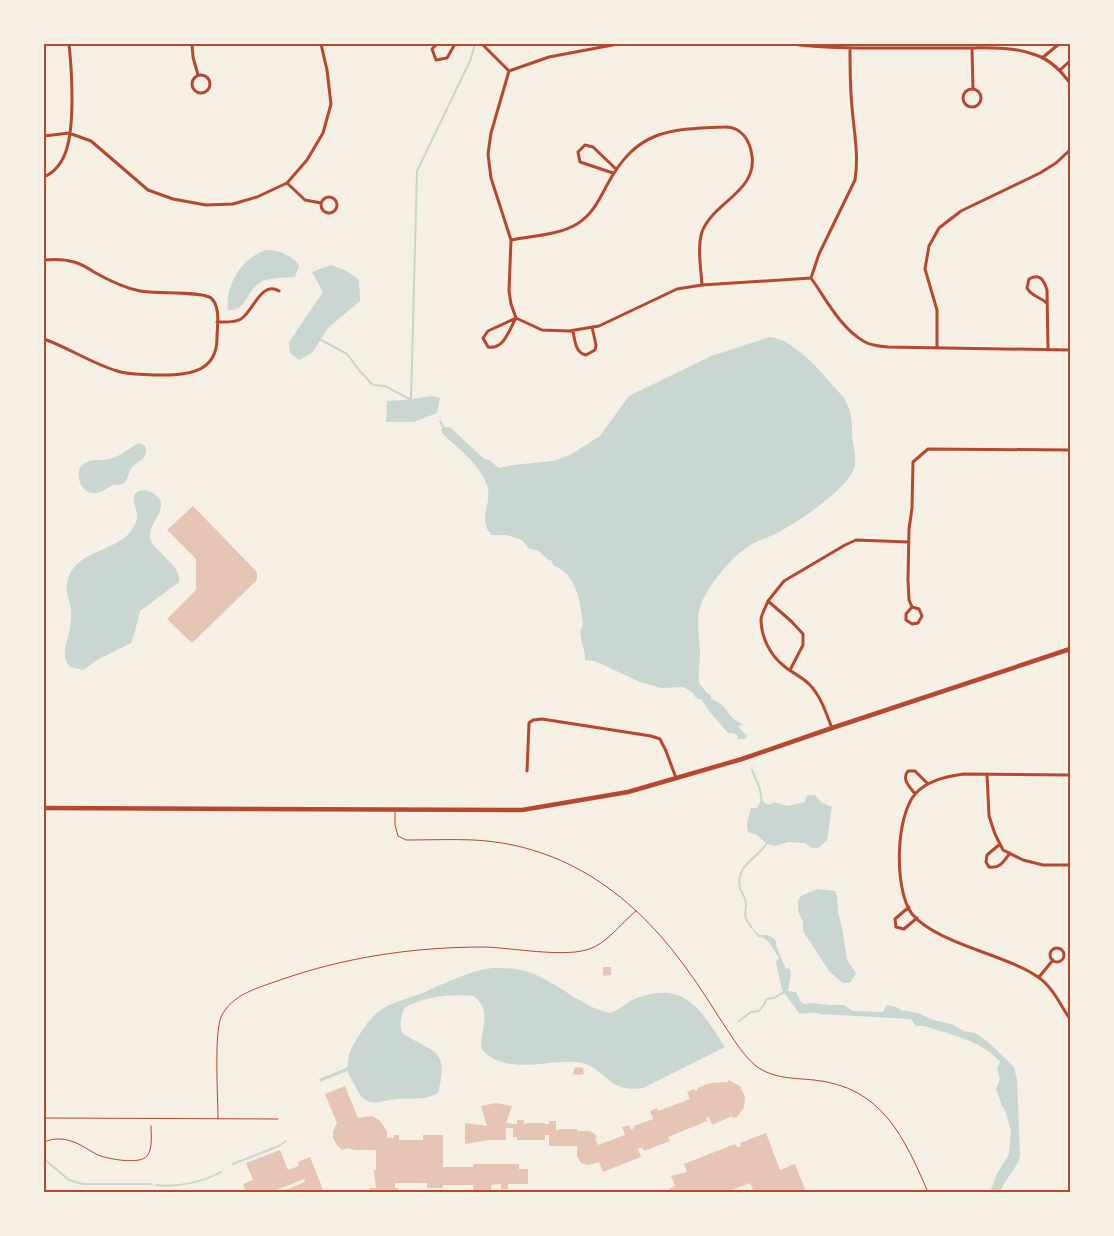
<svg xmlns="http://www.w3.org/2000/svg" width="1114" height="1236" font-family="Inter,sans-serif">
<style>
.water{fill:#c9d6d2}
.lines{fill:none;stroke-linecap:round;stroke-linejoin:round}
.stream{stroke:#c9d6d2;stroke-width:2}
.building{fill:#e6c5b7}
.service{stroke:#b5482f;stroke-width:1}
.minor{stroke:#b5482f;stroke-width:3}
.secondary{stroke:#b5482f;stroke-width:4.5}
.neatline{fill:none;stroke:#b5482f;stroke-width:2}
</style>
<rect width="100%" height="100%" fill="#f6efe4"/>
<path class="water" d="M268 250C279 250 295 257 299 266L295 277C284 278 268 277 259 283 246 292 247 311 228 310 224 286 244 254 268 250Z
M331 265 347 271 359 280 360 301 328 328 312 353 299 360 290 353 289 342 323 292 312 272Z
M770 337C796 339 827 379 844 398 854 416 851 423 853 442 854 450 857 459 854 468 847 490 794 525 773 535 764 539 753 542 746 548 729 560 709 585 701 604 695 619 700 638 700 653 700 663 698 673 699 683L707 693 711 695V699C722 703 724 707 730 715 733 719 739 722 743 725L738 726 747 736 745 739H738V736L734 733H728L709 711 702 700 696 698 693 693 684 687 661 688 640 682 595 661 585 660C586 647 576 636 583 624 580 601 577 574 553 565L552 561 547 559 539 551 528 548 522 540 507 535H491C477 516 493 505 487 485 480 464 458 449 443 434L441 430 443 427H450L483 458 489 460 499 468 513 465 553 461 570 455 600 436 629 396 711 356Z
M432 396 440 398 437 413 414 422H386L387 401 406 400Z
M139 443 145 446C149 458 140 460 133 466 128 471 129 479 124 483 121 486 117 484 114 485 109 486 105 490 100 492 89 496 79 488 79 477 78 472 79 467 83 464 92 458 100 461 109 459 120 457 129 448 139 443Z
M145 490C180 502 147 520 150 538 153 551 182 565 179 582L140 611 135 631 131 643 97 660 83 670 70 667C59 655 68 642 70 628 71 620 72 612 70 605 68 596 65 591 67 582 74 550 116 552 131 531 134 527 137 522 137 517 138 507 125 492 145 490Z
M809 795H815L821 802 832 807 827 840 818 848H812L805 843 788 842 775 846 767 844 757 835 748 832 747 823 751 808H757L761 801 769 805 775 802 787 806 805 802 806 797Z
M817 889 835 891 837 896 838 912 842 928 847 960 856 973 850 983H843L829 971 803 931V922L798 911V901L801 896Z
M751 927 759 935H767L775 939 777 948 786 969 789 968 791 972 788 991 796 992 800 1001 804 1004 813 1003 829 1005H844L853 1011 883 1012 887 1005 899 1008 900 1010 918 1013 933 1020 951 1024 964 1031 975 1033 987 1041 1014 1067 1017 1080 1020 1156C1016 1170 1005 1179 1000 1192H990L998 1172 1009 1154 1011 1132 1005 1110 1002 1106 996 1089 1000 1079 997 1068 1000 1062C983 1041 949 1034 924 1026H916L911 1019 820 1014C812 1010 806 1015 799 1013L782 990 776 963 779 957C772 950 770 937 758 937Z
M492 968C505 968 518 968 531 973 559 983 581 1007 610 1013 622 1009 628 1001 637 998 686 980 702 1012 725 1047L643 1088C606 1094 605 1065 577 1062 547 1059 504 1077 481 1048 481 1028 492 1012 474 996 449 994 427 996 404 1008 401 1017 399 1024 402 1033 432 1053 450 1047 438 1093 424 1101 411 1098 396 1099 385 1100 372 1107 363 1098 359 1095 351 1077 347 1071L320 1082 319 1079 346 1068C349 1065 348 1060 349 1055 351 1047 364 1027 369 1021 386 1001 405 1001 427 991 448 982 469 971 492 968Z"/>
<g class="lines">
<path class="stream" d="M321 340 347 354 359 370 373 385 385 386 411 400
M411 400 417 171 470 61 475 44
M440 421 444 428
M752 770 760 789 762 803
M752 928C739 911 749 914 745 899 744 895 741 892 740 888 735 865 758 858 767 843
M739 1021 751 1012 759 1011 765 1003 766 999 774 998 784 992
M44 1159 69 1180 83 1184H152
M233 1164 279 1146 286 1141
M156 1185C176 1188 203 1182 221 1172"/>
</g>
<path class="building" d="M193 506 257 572V580L192 643 167 619 196 590V559L167 530Z
M603 967H611V975L603 976Z
M577 1067 583 1068 584 1074 579 1075 573 1074 574 1069Z
M728 1080 740 1086 745 1097 744 1108 737 1117 733 1118 732 1116 712 1125 709 1117 706 1118 707 1121 668 1137 670 1141 644 1151 642 1147 638 1149 641 1157 603 1172 599 1162 588 1165 581 1163 577 1156V1146H549V1135H545V1140H517V1137H513V1128H506V1140H489L465 1144V1123L487 1126 481 1106 496 1103 512 1106 506 1123 517 1124V1120H524V1124H526V1123H545V1124H549V1121H556V1130H559V1129H577V1131H590L596 1135 597 1137 595 1138 598 1145 625 1135 622 1127 629 1125 631 1130 634 1128V1126L653 1119 650 1111 657 1108 658 1111 690 1099 687 1092 694 1089 696 1091 698 1090 697 1088 711 1083 728 1082Z
M345 1086 358 1118 372 1116 379 1120 387 1131V1138H394V1135H399V1140H423V1135H443V1167H473V1164H519V1169H528V1184H508V1189H501V1184L491 1185V1192H473V1185H443V1188H427V1183H395V1188H398V1192H369V1188H376L374 1170H376V1150H355L347 1148 342 1150 337 1145 333 1138V1131L337 1123 325 1094Z
M766 1133 780 1170 795 1164 806 1192H754L750 1183 726 1192H669V1189L675 1186 671 1176 687 1172 684 1164 735 1144 737 1147 741 1146 740 1143Z
M280 1150 288 1170 299 1166 298 1162 310 1157 324 1192H287L286 1190 305 1182 304 1179 271 1192H246L243 1184 253 1180 246 1163Z"/>
<g class="lines">
<path class="service" d="M395 812V825L398 836 406 840C428 840 451 839 474 840 566 845 634 896 686 968 701 988 714 1010 728 1031 736 1043 745 1057 756 1066 773 1079 795 1078 814 1080 882 1087 904 1137 928 1192
M44 1118 278 1119
M218 1119C218 1098 214 1035 221 1017 232 994 258 988 280 980 346 957 414 947 484 947 514 948 560 957 586 950 606 945 620 924 636 911
M44 1142C51 1139 59 1138 67 1140 78 1142 88 1150 98 1155 108 1159 140 1165 147 1156 153 1149 151 1134 151 1126"/>
<path class="minor" d="M192 44 193 57 198 75
M437 44 432 49 436 60 447 58 455 44
M482 44 509 71
M793 44C819 48 846 48 873 48 902 48 931 48 960 48 985 48 1013 46 1036 55 1051 60 1061 71 1070 83
M1069 44H1070
M972 48 973 89
M1042 58 1059 44
M1060 70 1070 61
M509 71 491 133 488 154 491 178 511 240 509 291 511 304 516 318
M509 71 549 57 618 44
M192 84a9 9 0 1 1 18 0a9 9 0 1 1-18 0Z
M963 98a9 9 0 1 1 18 0a9 9 0 1 1-18 0Z
M44 136 69 133 91 141 148 190 173 199 206 205 233 204 257 197 287 183 307 160 323 133 331 104 327 70 321 44
M613 173 580 162 578 152 585 145 593 147 616 169
M44 177C55 172 62 163 66 151 75 125 72 72 69 44
M287 183 305 200 321 203
M321 205a8 8 0 1 1 16 0a8 8 0 1 1-16 0Z
M511 240C532 236 559 235 577 224 592 215 599 200 607 185 636 131 666 129 724 127 741 126 750 140 752 156 757 192 712 203 702 232 697 248 701 268 702 285
M44 260C54 259 64 259 74 262 81 264 88 268 94 272 108 280 125 288 140 291 156 294 203 291 211 298 221 307 217 326 217 338 217 376 182 375 154 375 142 374 129 375 117 371 91 363 69 348 44 339
M811 278 819 254 855 180C859 155 854 132 852 107 850 87 850 67 850 48
M1047 303C1039 296 1032 297 1027 288L1029 279C1040 273 1044 280 1047 290L1048 349
M516 318 542 330 569 331 599 326 677 289 702 285 811 278C826 299 841 329 865 342 872 346 880 346 888 347L1070 350
M516 318C509 330 504 350 488 347L483 338 488 331Z
M217 322C225 322 234 323 241 319 253 312 261 280 279 291
M573 331C575 340 575 353 586 355L595 350 596 345 592 327
M937 348V310L925 269 929 246 939 228 961 211 1040 173 1056 163 1070 150
M768 601 784 581 845 545 856 540 908 542
M912 607 919 609 922 616 918 623 912 624 906 620V614L912 607 909 600 908 580 909 529 912 508 913 462 928 449 1070 450
M790 670 803 645V634L791 621 768 601C766 607 762 613 761 619 761 637 770 655 784 666 792 673 801 676 809 684 821 696 826 713 832 728
M527 771 529 723 533 720 542 719 651 736 660 739 666 751 676 778
M987 774 989 816 995 834 1003 850 1023 860 1043 865H1070
M1070 775 964 774C947 776 928 780 916 793 895 816 894 890 912 914 937 944 1005 954 1038 977 1052 986 1061 1006 1070 1019
M915 794C910 787 901 779 908 771H915L928 784
M1000 844 987 855 986 862 989 867C1000 869 1004 861 1010 853
M909 907 895 919 896 927 904 929 917 918
M1050 955a7 7 0 1 1 14 0a7 7 0 1 1-14 0Z
M1039 977 1053 960"/>
<path class="secondary" d="M44 808 522 810 628 792 742 759 832 728 1070 649"/>
</g>
<rect width="1114" height="1236" fill="none" stroke="#f6efe4" stroke-width="90"/>
<rect x="45" y="45" width="1024" height="1146" class="neatline"/>
</svg>
